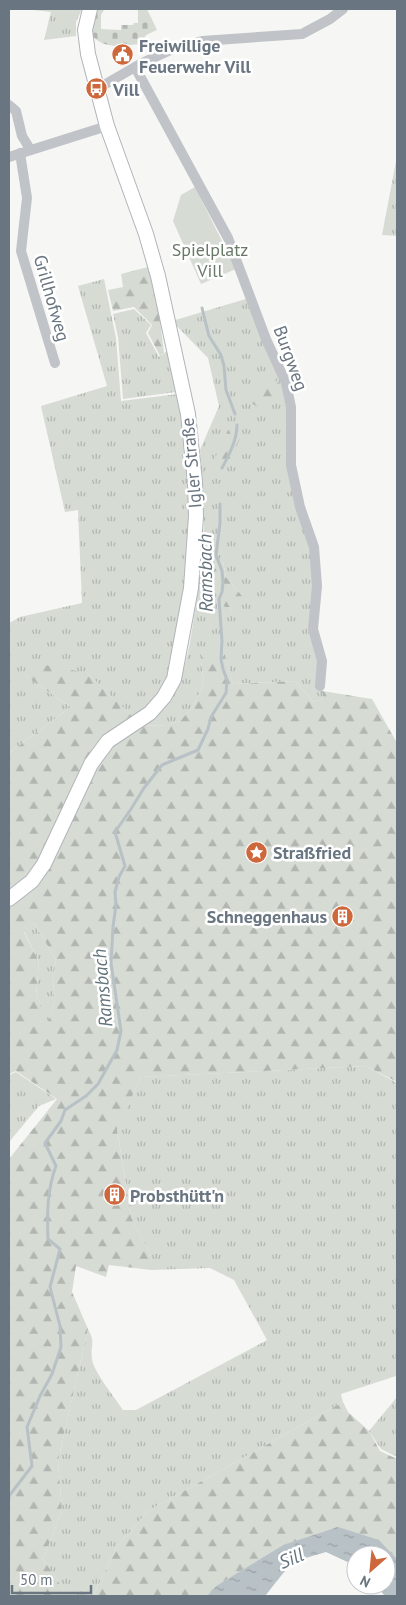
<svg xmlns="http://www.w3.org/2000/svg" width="406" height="1605" font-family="'PT Sans',sans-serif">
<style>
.grass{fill:url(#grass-tufts)}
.forest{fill:url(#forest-firs);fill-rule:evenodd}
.cemetery{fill:url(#cemetery-stones)}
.green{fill:#d6dbd4}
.water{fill:url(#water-ripples)}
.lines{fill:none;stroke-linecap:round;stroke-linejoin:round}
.stream{stroke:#b8c1c6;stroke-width:3}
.secondary-casing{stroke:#b1b5b9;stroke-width:16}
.minor{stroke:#c0c3c7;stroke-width:10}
.secondary{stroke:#fff;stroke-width:14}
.labels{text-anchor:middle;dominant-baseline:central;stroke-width:5;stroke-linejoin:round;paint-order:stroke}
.poi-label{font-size:18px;font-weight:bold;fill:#697581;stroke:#fff;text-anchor:start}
.park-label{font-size:18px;fill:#697967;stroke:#fff}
.street-label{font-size:18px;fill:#697581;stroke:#fff}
.water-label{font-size:19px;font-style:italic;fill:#65757d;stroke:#fff}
</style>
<defs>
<pattern id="grass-tufts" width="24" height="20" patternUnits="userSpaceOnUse" patternTransform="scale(1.25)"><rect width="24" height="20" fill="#d6dbd4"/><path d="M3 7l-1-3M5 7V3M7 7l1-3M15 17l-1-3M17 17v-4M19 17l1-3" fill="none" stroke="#b2b6b1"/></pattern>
<pattern id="forest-firs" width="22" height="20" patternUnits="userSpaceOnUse" patternTransform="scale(1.25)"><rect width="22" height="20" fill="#d6dbd4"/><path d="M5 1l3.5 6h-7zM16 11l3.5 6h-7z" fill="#b2b6b1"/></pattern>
<pattern id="cemetery-stones" width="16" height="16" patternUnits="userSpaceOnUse" patternTransform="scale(1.25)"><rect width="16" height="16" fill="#d6dbd4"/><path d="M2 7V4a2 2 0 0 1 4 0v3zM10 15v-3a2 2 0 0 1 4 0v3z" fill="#b2b6b1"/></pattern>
<pattern id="water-ripples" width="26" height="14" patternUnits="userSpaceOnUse" patternTransform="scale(1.25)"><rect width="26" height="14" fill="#b8c1c6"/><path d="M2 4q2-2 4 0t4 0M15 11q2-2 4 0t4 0" fill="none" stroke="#9aa1a6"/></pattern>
</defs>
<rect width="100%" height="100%" fill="#f6f6f4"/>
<path class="grass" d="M25 9H82L76 22V36L44 40 51 12Z
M397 156V236L382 235Z
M104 279 116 338 121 401 178 394 185 440 190 483 189 550 184 603 171 669 161 693 133 717 87 673 24 675 71 707 9 753V623L20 617 82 603 78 510 65 512 41 406 107 386 78 286Z
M249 298 282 378 287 402 289 440 312 545 323 699 314 702 295 681 233 684 223 649 200 654 204 684 192 708 180 721 167 725 143 726C188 694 189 647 197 596L216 601 225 607H231L232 611 242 596 226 577 223 562 200 569 204 527 200 450 219 406 208 358 172 321Z
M134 309 151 325 146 333 159 357 167 351 176 392 123 399 118 337 113 314Z
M34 923 56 960 53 981 55 1000 47 1026 40 1021V1002L36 996 39 962 24 931Z
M366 1066 397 1083 396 1376 341 1394 343 1402 148 1511 117 1547 93 1596H68L43 1559 62 1511 58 1461 88 1329C96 1343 90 1346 92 1359 93 1371 116 1399 123 1410H136L267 1340 234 1280 210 1268 151 1270V1256L131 1217 117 1128 141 1077Z
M16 1072 56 1099 39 1106 9 1142V1075Z
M397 1397V1457L381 1449 369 1431Z"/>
<path class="forest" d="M148 267 159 312 164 353 160 356 148 333 152 325 134 307 113 311 108 290 123 287 121 274Z
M262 374 270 375 281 386 283 396 265 411 251 403Z
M240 422 243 425 240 439 225 469 214 460 229 428 233 424Z
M223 562 226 577 242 596 239 610 232 612 231 607H225L216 601 197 596 200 569Z
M223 648 233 684 295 681 314 702 323 699 322 691 372 699 397 743V1082L366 1066 141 1077 117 1129 131 1217 151 1256V1270L109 1265 106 1277 76 1266 72 1292 88 1329 58 1461 62 1511 43 1559 68 1596H9V1159L57 1099 16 1071 9 1074V753L71 707 24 675 45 665 87 673 143 726 167 725 180 721 192 708 204 684 200 654ZM34 923 56 960 53 981 55 1000 47 1025 40 1021V1002L36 996 39 962 24 932Z
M343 1402 348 1412 369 1431 380 1451 397 1459V1559L379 1540 283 1545 216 1586 207 1596H93L117 1547 148 1511Z"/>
<path class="cemetery" d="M98 9H112L104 10 101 15V29L121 30V25H133L134 23H138V9H147L157 30 146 35 142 44C123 45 104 51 91 34L92 23Z"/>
<path class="green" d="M195 187 236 269 201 284 173 221 181 195Z"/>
<path class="water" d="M338 1527 379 1540 397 1559V1596H385L375 1585H386V1555H356V1566L326 1552 292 1562 265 1596H207L216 1586 283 1545Z"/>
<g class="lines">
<path class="stream" d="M202 308 209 336 221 355 224 366 226 390 235 414
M222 468C229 455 237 440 237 425
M9 1499V1496L32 1466 27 1427 40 1396 52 1374 61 1347 60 1326 50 1287 60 1249 48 1239C47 1214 47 1190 56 1166L45 1143 61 1121 65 1110 86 1096 98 1084 117 1050 121 1031 111 963 113 927 116 905 115 892 119 877 125 866 115 832 131 809 144 788 162 765 198 750 208 729 211 717 226 693 227 680 223 669 221 659 222 641 219 599 222 592 223 582 222 571 216 555 220 523V504"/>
<defs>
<path id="secondary" d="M9 899 32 881 44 864 91 764 108 741 150 713 164 697 174 679 191 588 196 516 195 482 188 414 158 276 146 234 107 126 88 54 85 30 90 9"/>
</defs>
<use href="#secondary" class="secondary-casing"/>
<path class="minor" d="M135 67 228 238 266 339 286 383 291 407V465L300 507 314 547 317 586 313 629 322 661 320 686
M97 89 142 63 175 48 202 41 302 34 330 19 343 9
M9 105 16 111 22 136 30 149
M20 153 27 198 21 251 55 363
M9 157 107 126"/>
<use href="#secondary" class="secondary"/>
</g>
<defs>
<symbol id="civic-disc" viewBox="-11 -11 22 22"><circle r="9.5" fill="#ce683c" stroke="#fff"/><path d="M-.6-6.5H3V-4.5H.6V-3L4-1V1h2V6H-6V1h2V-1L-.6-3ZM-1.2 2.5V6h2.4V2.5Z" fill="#fff"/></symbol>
<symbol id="bus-disc" viewBox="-11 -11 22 22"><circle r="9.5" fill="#ce683c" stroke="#fff"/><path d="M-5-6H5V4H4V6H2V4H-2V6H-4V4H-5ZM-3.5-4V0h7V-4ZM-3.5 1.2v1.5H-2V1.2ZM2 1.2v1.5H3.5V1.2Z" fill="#fff"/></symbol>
<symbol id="sight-disc" viewBox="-11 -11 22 22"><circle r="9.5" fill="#ce683c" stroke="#fff"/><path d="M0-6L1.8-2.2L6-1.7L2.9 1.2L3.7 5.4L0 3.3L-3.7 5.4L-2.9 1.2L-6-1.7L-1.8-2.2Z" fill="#fff"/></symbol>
<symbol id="building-disc" viewBox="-11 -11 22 22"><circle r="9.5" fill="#ce683c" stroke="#fff"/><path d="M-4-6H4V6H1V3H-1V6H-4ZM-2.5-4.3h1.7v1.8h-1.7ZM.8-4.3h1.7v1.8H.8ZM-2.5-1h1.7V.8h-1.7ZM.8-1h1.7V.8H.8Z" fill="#fff"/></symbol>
</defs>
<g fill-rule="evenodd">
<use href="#civic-disc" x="110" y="42" width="25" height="25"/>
<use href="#bus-disc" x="84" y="76" width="25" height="25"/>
<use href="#sight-disc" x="244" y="840" width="25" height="25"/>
<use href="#building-disc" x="330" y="904" width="25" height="25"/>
<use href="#building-disc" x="102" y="1182" width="25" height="25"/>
</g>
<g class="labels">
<g class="poi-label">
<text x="139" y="45">Freiwillige<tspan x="139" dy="21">Feuerwehr Vill</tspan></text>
<text x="113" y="89">Vill</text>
<text x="273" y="852">Straßfried</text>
<text x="327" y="916" text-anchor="end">Schneggenhaus</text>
<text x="130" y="1195">Probsthütt'n</text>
</g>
<g class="park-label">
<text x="210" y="249">Spielplatz<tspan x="210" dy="21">Vill</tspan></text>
</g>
<g class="street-label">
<text transform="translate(52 298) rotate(74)">Grillhofweg</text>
<text transform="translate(291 358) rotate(70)">Burgweg</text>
<text transform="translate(191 463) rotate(-95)">Igler Straße</text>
</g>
<g class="water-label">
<text transform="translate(205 573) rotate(-91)">Ramsbach</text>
<text transform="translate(102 988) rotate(-95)">Ramsbach</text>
<text transform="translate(291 1558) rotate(-23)">Sill</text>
</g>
</g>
<rect width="406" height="1605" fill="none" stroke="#697581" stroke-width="20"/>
<g transform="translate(371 1570) rotate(207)"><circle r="24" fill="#ffffff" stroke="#c3c8cd"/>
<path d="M0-4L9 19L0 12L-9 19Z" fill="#ce683c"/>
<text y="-8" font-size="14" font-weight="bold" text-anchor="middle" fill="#697581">N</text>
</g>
<path d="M12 1585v8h79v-8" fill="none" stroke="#697581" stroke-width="2.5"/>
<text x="20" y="1585" font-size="15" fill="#697581" stroke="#ffffff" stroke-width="4" paint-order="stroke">50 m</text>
</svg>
